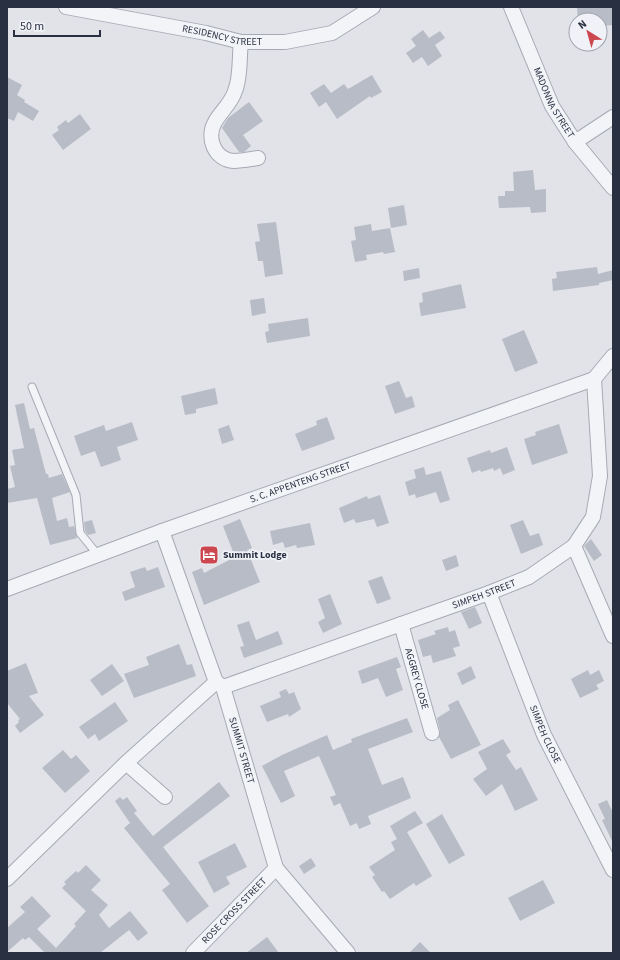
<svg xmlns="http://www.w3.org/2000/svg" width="620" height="960" font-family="'Source Sans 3',sans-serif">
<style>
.building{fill:#b8bcc6}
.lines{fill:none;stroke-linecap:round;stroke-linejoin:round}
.lane-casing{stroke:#a6aab3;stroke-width:9}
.street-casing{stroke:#a6aab3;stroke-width:16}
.lane{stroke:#f3f4f8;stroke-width:7}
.street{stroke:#f3f4f8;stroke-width:14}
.labels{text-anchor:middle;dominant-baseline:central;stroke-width:3.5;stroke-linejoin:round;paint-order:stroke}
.street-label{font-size:10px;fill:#293041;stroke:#f0f2f7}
.poi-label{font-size:10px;font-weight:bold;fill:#293041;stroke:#f0f2f7;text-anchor:start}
</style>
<rect width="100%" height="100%" fill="#e1e3e9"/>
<path class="building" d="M577 7H613V25L600 26V20H578Z
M423 30 429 38 440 31 445 38 435 45 442 56 428 66 422 57 413 63 406 53 416 46 411 39Z
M372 75 382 92 371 98 370 96 337 119 326 102 319 107 310 93 324 84 331 93 344 84 348 89Z
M7 77 22 85 17 95 25 100 24 102 39 111 33 121 18 112 14 121 7 118Z
M249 102 263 121 243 135 251 146 244 152H239L222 128 228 118Z
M80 114 91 129 63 150 52 135 59 130 57 127 66 120 68 123Z
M533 170 535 190 546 189V212L531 213 530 207 499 208 498 196H505V191H514L513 172Z
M404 205 407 225 391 228 388 208Z
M276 222 283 274 265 277 263 261H258L255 242 260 241 257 224Z
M371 224 372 231 390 228 395 252 384 254 383 252 366 255 367 260 355 262 351 241 356 240 354 227Z
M597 267 598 274 613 270V280L599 283V285L553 291 552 279 557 278 556 272Z
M419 268 420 278 404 281 403 271Z
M461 284 466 308 421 316 419 303 423 302 422 293Z
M264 298 266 313 252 316 250 300Z
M308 318 310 336 267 343 265 332 269 331 268 324Z
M524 330 538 363 515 372 502 339Z
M399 381 406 398 412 396 415 407 395 414 385 386Z
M215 388 218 404 196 409V413L185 415 181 396Z
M24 403 30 429 34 428 46 474H48L49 478 62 474 70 492 52 498 57 521 67 518 69 527 74 526 77 538 50 545 37 498 7 503V489L15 487 10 466 15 465 12 450 24 448 15 405Z
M327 417 335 439 302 451 295 434 317 425 316 421Z
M132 422 138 440 117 447 121 460 101 467 95 451 81 456 74 436 104 425 106 431Z
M559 424 568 453 532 465 524 439 536 435 535 432Z
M229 425 234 440 222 444 218 429Z
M507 447 515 470 503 475 500 468 494 471 493 468 481 472 480 470 472 473 467 458 490 450 491 453Z
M424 467 426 475 441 471 450 500 440 503 436 492 416 498 415 494 409 496 405 482 416 478 414 470Z
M380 495 389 523 377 527 374 519 356 523 354 519 344 523 339 508 367 496 368 499Z
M240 519 252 548 247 550 260 582 204 605 192 572 202 568 204 573 235 557 223 526Z
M92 520 96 533 88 535 85 531 84 522Z
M523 520 530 536 539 533 543 545 521 554 510 525Z
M310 523 315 545 297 548 296 545 285 548 283 542 273 545 270 531Z
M591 539 602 555 594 561 584 546Z
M456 555 459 566 446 571 442 560Z
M145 567 147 571 158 567 165 587 125 601 122 592 135 587 130 572Z
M382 576 391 599 377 604 368 581Z
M330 594 342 624 323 633 318 622 325 618 318 599Z
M475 607 482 623 469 629 461 612Z
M249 621 256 640 278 631 283 644 244 658 240 647 244 646 237 625Z
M448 627 449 632 455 630 460 646 453 648 456 656 433 663 431 655 423 657 418 640 436 634 434 631Z
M179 644 187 665 192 664 196 676 134 698 124 674 149 665 146 657Z
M397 657 401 667 396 669 403 690 386 697 378 678 362 684 358 671Z
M26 663 38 693 29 696 44 715 20 733 15 726 19 722 18 720 20 719 7 703V671Z
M112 664 124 681 102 696 90 680Z
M471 666 476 678 462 685 457 673Z
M588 670 590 675 599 670 604 681 596 685 599 689 580 698 571 679Z
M286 689 289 694 294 692 301 709 289 717 288 714 267 722 260 706 281 697 279 692Z
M458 700 481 745 451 759 439 737 440 731 437 718 450 710 448 705Z
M115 702 128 721 99 741 95 734 88 739 79 727Z
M407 718 413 732 368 749 382 785 403 777 411 798 368 816 371 824 359 829 357 823 350 826 340 803 334 806 330 797 336 795 319 756 284 771 295 796 281 803 262 766 282 755 327 735 333 750 352 742 351 739Z
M503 739 511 752 506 755 516 770 521 767 538 800 515 811 502 784 486 796 473 779 487 769 478 752Z
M63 750 71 759 76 755 90 771 65 793 42 768Z
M219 782 230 796 163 847 209 906 187 923 162 890 170 884 124 828 130 823 115 801 120 797 123 800 127 797 137 811 134 813 153 836Z
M607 800 613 813V843L602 820 605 819 598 804Z
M415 811 423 823 407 832 432 876 416 886 414 883 390 899 384 891 382 892 372 877 375 875 369 867 395 850 391 842 397 839 390 826Z
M442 814 465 855 449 864 426 824Z
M235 843 247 867 226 877 230 884 214 893 198 862Z
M311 858 316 866 304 874 299 866Z
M86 865 101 880 91 890 108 905 99 915 109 928 130 911 148 933 138 941 129 930 100 953H45L29 937 25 940 23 938 7 952V928L25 912 20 907 32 896 51 916 37 929 56 948 76 926 74 924 86 911 62 888 66 884 64 882 76 871 78 873Z
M543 880 555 903 520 921 508 898Z
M267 937 279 953H246Z
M420 942 431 953H409Z"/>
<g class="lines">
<defs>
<path id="lane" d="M32 387 76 495 80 533 98 555"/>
<g id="street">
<path id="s1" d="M66 7 206 33 241 42H285L332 33 373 7"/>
<path id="s2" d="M511 7 552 106 575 142 613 188"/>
<path d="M241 42C239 57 241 77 235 91 231 104 221 111 215 122 206 137 214 160 234 161 242 161 251 159 258 158"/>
<path d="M575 142 613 117"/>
<path d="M594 379 613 356"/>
<path id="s3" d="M162 531 216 682 223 687 276 868 348 953"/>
<path d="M574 546 613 636"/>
<path id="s4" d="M7 589 162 531 594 379"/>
<path id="s5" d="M489 593 544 735 613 870"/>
<path id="s6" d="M401 624 432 733"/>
<path id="s7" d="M223 687 489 593 529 577 574 546 593 517 600 476 594 379"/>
<path d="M126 763 165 797"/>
<path d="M7 879 126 763 216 682"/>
<path id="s8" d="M193 953 276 868"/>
</g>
</defs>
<use href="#lane" class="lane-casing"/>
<use href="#street" class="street-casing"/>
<use href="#lane" class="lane"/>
<use href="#street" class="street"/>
</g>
<defs>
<symbol id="hotel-square" viewBox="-11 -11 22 22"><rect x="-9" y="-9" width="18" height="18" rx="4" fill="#cd4750" stroke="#f0f2f7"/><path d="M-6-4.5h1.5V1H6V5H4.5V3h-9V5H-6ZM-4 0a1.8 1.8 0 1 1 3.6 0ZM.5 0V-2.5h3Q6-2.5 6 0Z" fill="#fff"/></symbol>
</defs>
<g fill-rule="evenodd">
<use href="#hotel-square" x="198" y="544" width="22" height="22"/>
</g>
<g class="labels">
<g class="street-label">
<text stroke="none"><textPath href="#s1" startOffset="159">RESIDENCY STREET</textPath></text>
<text stroke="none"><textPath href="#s2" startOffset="105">MADONNA STREET</textPath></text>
<text stroke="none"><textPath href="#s4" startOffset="312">S. C. APPENTENG STREET</textPath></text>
<text stroke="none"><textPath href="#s7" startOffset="277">SIMPEH STREET</textPath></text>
<text stroke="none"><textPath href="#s6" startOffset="57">AGGREY CLOSE</textPath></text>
<text stroke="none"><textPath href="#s5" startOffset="152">SIMPEH CLOSE</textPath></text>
<text stroke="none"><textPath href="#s3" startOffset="235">SUMMIT STREET</textPath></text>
<text stroke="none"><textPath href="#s8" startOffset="59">ROSE CROSS STREET</textPath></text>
</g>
<g class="poi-label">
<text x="223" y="555">Summit Lodge</text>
</g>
</g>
<rect width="620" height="960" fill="none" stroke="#293041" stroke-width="16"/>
<g transform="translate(588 32) rotate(323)"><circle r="19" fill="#f0f2f7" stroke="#a0a4ae"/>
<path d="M0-3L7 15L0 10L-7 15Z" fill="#cd4750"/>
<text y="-6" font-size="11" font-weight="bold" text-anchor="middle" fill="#293041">N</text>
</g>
<path d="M14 30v6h86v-6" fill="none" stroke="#293041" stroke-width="2"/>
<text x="20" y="30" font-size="12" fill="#293041" stroke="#f0f2f7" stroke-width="3" paint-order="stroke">50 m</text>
</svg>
